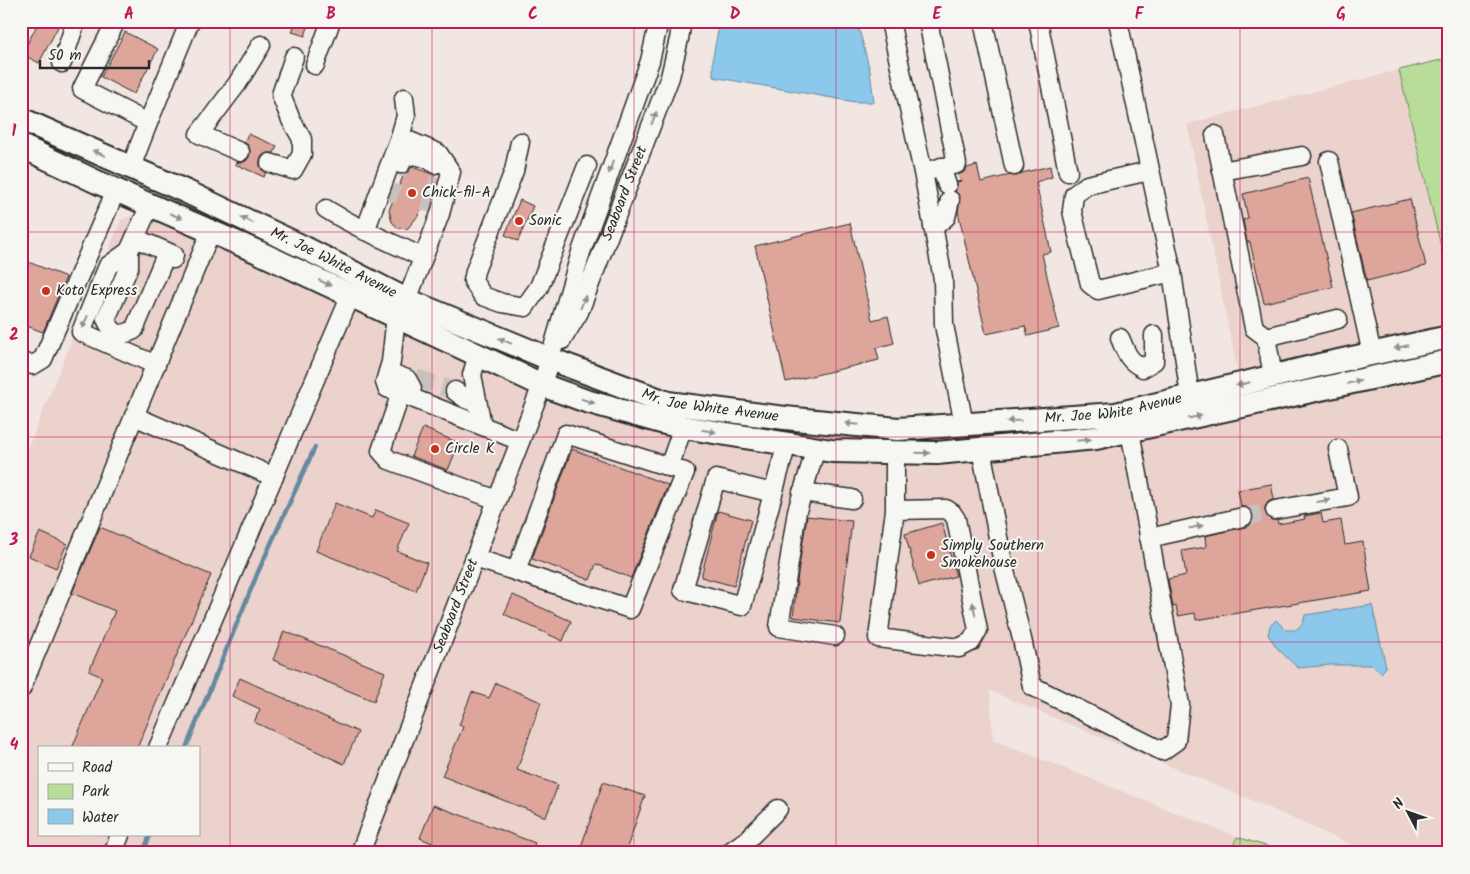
<svg xmlns="http://www.w3.org/2000/svg" width="1470" height="874" font-family="Kalam,sans-serif">
<style>
.built{fill:#ebd2cc;fill-rule:evenodd}
.green{fill:#b8dd98;stroke:#728462}
.water{fill:#8cc8ec;stroke:#65899f}
.lines{fill:none;stroke-linecap:round;stroke-linejoin:round}
.stream{stroke:#65899f;stroke-width:4.5}
.building{fill:#dea59b;stroke:#2b2b2b}
.minor-tunnel{stroke:#c9c1bd;stroke-width:18;stroke-dasharray:18 9;stroke-linecap:butt}
.minor-casing{stroke:#2b2b2b;stroke-width:21}
.major-casing{stroke:#2b2b2b;stroke-width:26}
.minor{stroke:#f6f6f2;stroke-width:18}
.major{stroke:#f6f6f2;stroke-width:22}
.oneway{fill:#90908e}
.grid{fill:none;stroke:#c2185b;stroke-width:1;stroke-opacity:0.55}
.poi-dot{fill:#c8321e;stroke:#f6f6f2;stroke-width:2}
.labels{text-anchor:middle;dominant-baseline:central;stroke-width:4;stroke-linejoin:round;paint-order:stroke}
.poi-label{font-size:15px;fill:#2b2b2b;stroke:#f6f6f2;text-anchor:start}
.street-label{font-size:15px;fill:#2b2b2b;stroke:#f6f6f2}
.neatline{fill:none;stroke:#c2185b;stroke-width:2}
.grid-label{font-size:16px;text-anchor:middle;font-weight:bold;fill:#c2185b}
</style>
<rect width="100%" height="100%" fill="#f1e6e1"/>
<filter id="ink" filterUnits="userSpaceOnUse"><feTurbulence type="fractalNoise" baseFrequency=".02" numOctaves="2"/><feDisplacementMap in="SourceGraphic" scale="10" xChannelSelector="R" yChannelSelector="G"/><feConvolveMatrix kernelMatrix="1 2 1 2 8 2 1 2 1" color-interpolation-filters="sRGB"/></filter>
<g filter="url(#ink)">
<path class="built" d="M1399 70 1449 268V853H1370L1251 800 990 691 993 740 1237 837 1230 853H21V465L121 220 187 192 588 379 898 429 1116 414 1240 384 1187 124ZM39 748H199V835H39Z"/>
<path class="green" d="M1449 58V280L1399 70Z
M1237 837 1288 853H1230Z"/>
<path class="water" d="M720 21H857L870 71 874 102H855L713 77V56Z
M1372 605 1386 667 1381 673 1372 665H1330L1298 668 1278 649 1268 635 1270 626 1276 620 1286 630H1296L1303 623 1305 615Z"/>
<g class="lines">
<path class="stream" d="M186 748 258 572 315 447
M143 853 150 835"/>
</g>
<path class="building" d="M39 21H61L39 63 22 54Z
M296 21H310L305 36 292 32Z
M125 32 158 49 134 94 101 77Z
M248 134 277 146 274 153H267L263 155 260 159V166L262 170 266 172 264 177 235 164 236 162 241 163 246 161 249 157 250 150 248 145 244 142Z
M977 165 981 182 1010 175 1017 176 1022 173 1050 166 1052 177 1036 182 1051 252 1042 254 1059 328 1028 336 1025 326 986 334 958 212 960 197 955 191 957 187V182L961 181 958 175 964 172 967 168Z
M412 167 435 175 418 216 407 229 398 228 392 222 389 210 404 174 407 173Z
M1308 178 1333 287 1264 303 1250 242H1247L1243 220 1248 218 1243 194Z
M1410 199 1426 266 1367 281 1351 213Z
M520 200 533 206 518 241 505 235Z
M850 223 872 320 888 316 894 343 876 348 879 360 786 382 755 246Z
M21 259 66 277 43 332 21 324Z
M423 428 459 443 448 470 411 456Z
M572 449 668 485 631 578 596 564 590 580 532 559Z
M1271 484 1274 499 1268 502 1265 507V511L1267 516 1271 520H1277L1278 524 1305 519 1304 516 1321 513 1323 523 1341 520 1345 545 1363 542 1371 591 1196 620 1195 613 1178 616 1176 606 1173 607 1168 579 1186 575 1182 551 1206 547 1205 536 1245 527 1250 525 1253 521V514L1250 510 1247 507H1241L1238 490Z
M335 503 372 518 376 510 409 523 397 551 427 563 416 591 316 551Z
M718 511 751 520 734 586 701 577Z
M807 516 852 521 840 623 793 617 798 573Z
M942 523 956 576 919 586 905 534Z
M100 527 211 575 137 748H72L102 677 89 671 115 611 72 593Z
M40 532 67 544 56 568 29 556Z
M513 595 571 621 563 641 504 614Z
M284 631 385 672 374 701 273 660Z
M240 678 358 732 344 764 254 722 260 709 232 696Z
M496 683 541 702 517 770 558 785 546 817 442 776 463 727 459 725 472 692 489 698Z
M603 782 645 796 625 853H579Z
M433 805 477 821 535 843 531 853H457L420 838Z"/>
<g class="lines">
<path class="minor-tunnel" d="M387 200 401 164
M428 212 439 178
M416 378 455 391
M1243 517 1275 510"/>
<defs>
<g id="minor">
<path d="M116 21 82 89 148 123"/>
<path d="M890 21 923 172 943 279 944 325 964 424"/>
<path d="M983 21 1014 166"/>
<path d="M1038 21 1068 172"/>
<path d="M1118 21 1172 272 1190 396"/>
<path d="M62 63 76 21"/>
<path d="M315 65 331 21"/>
<path d="M1215 135 1254 328 1266 337"/>
<path d="M400 137 438 153 451 172 440 214 407 300"/>
<path d="M520 142 514 171 475 271 473 281 483 296 502 303 525 307 539 287 587 166"/>
<path d="M240 152 199 134 237 84 261 45"/>
<path d="M1329 161 1372 354"/>
<path d="M270 163 293 170 302 154V139L291 120 281 95 294 57"/>
<path d="M401 164C406 150 426 156 435 164"/>
<path d="M131 167 148 123 190 21"/>
<path d="M941 167 947 185"/>
<path d="M1149 171 1087 185 1074 195 1072 211 1090 284 1098 290 1172 272"/>
<path d="M1222 171 1302 156"/>
<path d="M923 172 957 164 928 21"/>
<path d="M150 205 129 251 108 266 81 332 156 365"/>
<path d="M326 209C356 228 390 242 422 257"/>
<path d="M933 228 946 217 950 200"/>
<path d="M365 231 400 137 406 116 404 98"/>
<path d="M135 238 174 255 173 259"/>
<path d="M129 251V267L106 319C113 335 119 337 134 330L167 252"/>
<path d="M396 316 391 362 385 382 387 388 520 441"/>
<path d="M1120 338C1126 352 1128 361 1143 368L1154 361V335"/>
<path id="s1" d="M562 340 579 312 670 77 679 39 682 21"/>
<path d="M478 354 472 375 482 425"/>
<path d="M21 362 33 365 43 359 116 190"/>
<path d="M388 372 407 379 412 388"/>
<path d="M1273 376 1266 337 1338 319"/>
<path d="M455 391 466 399 477 403"/>
<path d="M401 393 381 451 389 460 497 500"/>
<path d="M134 416 274 477"/>
<path d="M816 448 797 511 779 627 835 636"/>
<path d="M981 449 1003 563 1022 639 1032 686 1162 751 1176 741 1180 705 1130 431"/>
<path d="M669 467 683 427"/>
<path d="M802 492 852 499"/>
<path d="M773 493 716 479 683 590 742 606 787 443"/>
<path d="M895 510 946 509 952 513 956 519 978 630 971 642 959 648 878 638 895 510V452"/>
<path d="M1275 510 1348 497 1338 449"/>
<path d="M1149 538 1243 517"/>
<path d="M475 558 630 609 685 472 566 434 516 571"/>
<path d="M21 689 211 231"/>
<path d="M158 748 351 295"/>
<path d="M113 853 120 835"/>
<path id="s2" d="M360 853 542 385 581 252 650 61 659 21"/>
<path d="M728 853 748 839 778 809"/>
</g>
<g id="major">
<path id="s3" d="M21 119 187 192 303 247 407 300 550 359 668 403 785 418 898 429 1116 414 1320 365 1449 337"/>
<path d="M21 146 97 182 258 252 542 385 586 401 661 422 683 427 832 451 937 453 1096 438 1449 361"/>
</g>
</defs>
<use href="#minor" class="minor-casing"/>
<use href="#major" class="major-casing"/>
<use href="#minor" class="minor"/>
<use href="#major" class="major"/>
</g>
<defs><path id="oneway-solid" d="M-6-.8H1V-3.2L6.5 0L1 3.2V.8H-6Z" transform="scale(1.25)"/></defs>
<g class="oneway">
<use href="#oneway-solid" transform="translate(654 118) rotate(-69)"/>
<use href="#oneway-solid" transform="translate(99 153) rotate(-156)"/>
<use href="#oneway-solid" transform="translate(611 167) rotate(108)"/>
<use href="#oneway-solid" transform="translate(176 216) rotate(23)"/>
<use href="#oneway-solid" transform="translate(247 220) rotate(-154)"/>
<use href="#oneway-solid" transform="translate(325 283) rotate(25)"/>
<use href="#oneway-solid" transform="translate(583 302) rotate(-69)"/>
<use href="#oneway-solid" transform="translate(85 322) rotate(113)"/>
<use href="#oneway-solid" transform="translate(505 341) rotate(-157)"/>
<use href="#oneway-solid" transform="translate(1401 347) rotate(167)"/>
<use href="#oneway-solid" transform="translate(1354 382) rotate(-13)"/>
<use href="#oneway-solid" transform="translate(1243 384) rotate(167)"/>
<use href="#oneway-solid" transform="translate(588 401) rotate(18)"/>
<use href="#oneway-solid" transform="translate(1195 417) rotate(-12)"/>
<use href="#oneway-solid" transform="translate(1014 421) rotate(176)"/>
<use href="#oneway-solid" transform="translate(852 424) rotate(-175)"/>
<use href="#oneway-solid" transform="translate(709 431) rotate(9)"/>
<use href="#oneway-solid" transform="translate(1084 440) rotate(-5)"/>
<use href="#oneway-solid" transform="translate(923 453) rotate(1)"/>
<use href="#oneway-solid" transform="translate(1323 501) rotate(-10)"/>
<use href="#oneway-solid" transform="translate(1196 527) rotate(-12)"/>
<use href="#oneway-solid" transform="translate(974 609) rotate(-101)"/>
</g>
</g>
<path class="grid" d="M230 21V853M432 21V853M634 21V853M836 21V853M1038 21V853M1240 21V853M21 232H1449M21 437H1449M21 642H1449"/>
<g class="poi-dot">
<circle cx="412" cy="193" r="5"/>
<circle cx="519" cy="221" r="5"/>
<circle cx="46" cy="291" r="5"/>
<circle cx="435" cy="449" r="5"/>
<circle cx="931" cy="555" r="5"/>
</g>
<g class="labels">
<g class="poi-label">
<text x="422" y="193">Chick-fil-A</text>
<text x="529" y="221">Sonic</text>
<text x="56" y="291">Koto Express</text>
<text x="445" y="449">Circle K</text>
<text x="941" y="546">Simply Southern<tspan x="941" dy="17">Smokehouse</tspan></text>
</g>
<g class="street-label">
<text stroke="none"><textPath href="#s1" startOffset="160">Seaboard Street</textPath></text>
<text stroke="none"><textPath href="#s3" startOffset="344">Mr. Joe White Avenue</textPath></text>
<text stroke="none"><textPath href="#s3" startOffset="749">Mr. Joe White Avenue</textPath></text>
<text stroke="none"><textPath href="#s3" startOffset="1155">Mr. Joe White Avenue</textPath></text>
<text stroke="none"><textPath href="#s2" startOffset="265">Seaboard Street</textPath></text>
</g>
</g>
<rect width="1470" height="874" fill="none" stroke="#f6f6f2" stroke-width="55"/>
<rect x="38" y="746" width="162" height="90" fill="#f6f6f2" stroke="#a5a5a2"/>
<rect x="48" y="763" width="25" height="8" fill="#f6f6f2" stroke="#a5a5a2"/>
<text x="82" y="772" font-size="15" fill="#2b2b2b">Road</text>
<rect x="48" y="784" width="25" height="15" fill="#b8dd98" stroke="#a5a5a2"/>
<text x="82" y="796" font-size="15" fill="#2b2b2b">Park</text>
<rect x="48" y="809" width="25" height="15" fill="#8cc8ec" stroke="#a5a5a2"/>
<text x="82" y="822" font-size="15" fill="#2b2b2b">Water</text>
<g transform="translate(1408 812) rotate(311)" stroke="#f6f6f2" stroke-width="4" paint-order="stroke">
<path d="M0-4L9 19L0 12L-9 19Z" fill="#2b2b2b"/>
<text y="-8" font-size="14" font-weight="bold" text-anchor="middle" fill="#2b2b2b">N</text>
</g>
<path d="M40 60v8h109v-8" fill="none" stroke="#2b2b2b" stroke-width="2.5"/>
<text x="48" y="60" font-size="15" fill="#2b2b2b" stroke="#f6f6f2" stroke-width="4" paint-order="stroke">50 m</text>
<rect x="28" y="28" width="1414" height="818" class="neatline"/>
<g class="grid-label">
<text x="129" y="19">A</text>
<text x="331" y="19">B</text>
<text x="533" y="19">C</text>
<text x="735" y="19">D</text>
<text x="937" y="19">E</text>
<text x="1139" y="19">F</text>
<text x="1341" y="19">G</text>
<text x="14" y="136">1</text>
<text x="14" y="340">2</text>
<text x="14" y="545">3</text>
<text x="14" y="750">4</text>
</g>
</svg>
